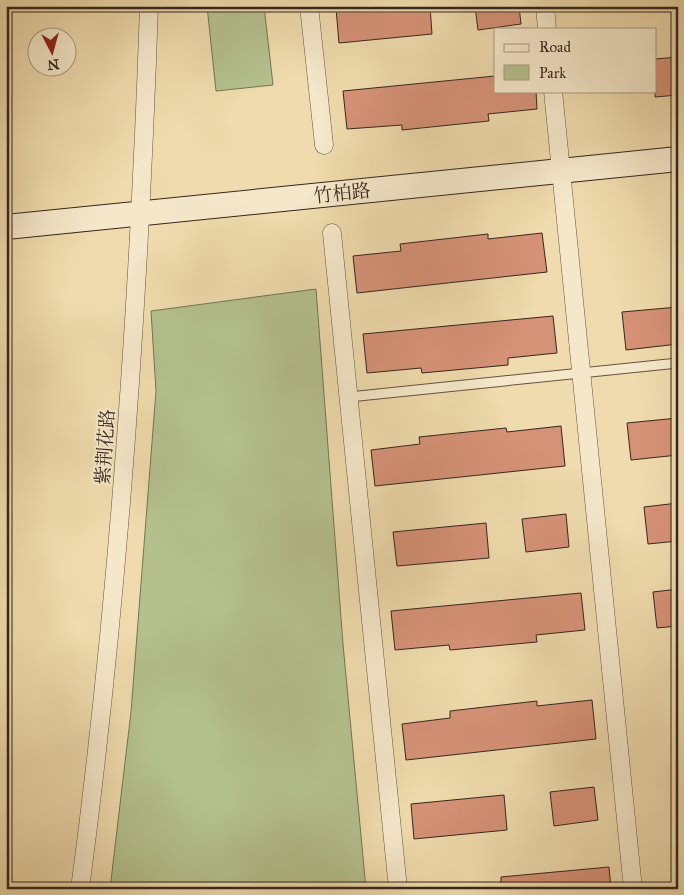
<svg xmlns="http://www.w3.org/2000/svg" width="684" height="895" font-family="'IM FELL Great Primer','Noto Serif SC',serif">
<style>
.green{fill:#b4c18e;stroke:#747456}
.building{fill:#d69277;stroke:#34271f}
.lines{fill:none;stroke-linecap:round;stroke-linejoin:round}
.lane-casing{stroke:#635442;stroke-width:11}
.street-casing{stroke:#635442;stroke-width:19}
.secondary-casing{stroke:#34271f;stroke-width:26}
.lane{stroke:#f5e8ca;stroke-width:9}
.street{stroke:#f5e8ca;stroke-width:18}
.secondary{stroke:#f5e8ca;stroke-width:24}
.labels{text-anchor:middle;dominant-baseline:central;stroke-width:4;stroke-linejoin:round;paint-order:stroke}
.street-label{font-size:19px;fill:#34271f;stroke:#f5e8ca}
</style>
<rect width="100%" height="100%" fill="#efdbad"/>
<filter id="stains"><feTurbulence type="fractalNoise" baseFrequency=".004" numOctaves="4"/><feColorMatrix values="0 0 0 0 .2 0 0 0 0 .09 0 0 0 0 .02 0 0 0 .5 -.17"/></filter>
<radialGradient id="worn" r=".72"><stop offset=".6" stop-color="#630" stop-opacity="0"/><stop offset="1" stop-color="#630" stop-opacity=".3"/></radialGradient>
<path class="green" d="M207 6H264L273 85 216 91Z
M316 289 343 644 366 889H110L131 712 156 391 151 311Z"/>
<path class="building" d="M354 6H430L432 34 339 43 336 8Z
M475 6H519L521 24 478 30Z
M678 57V95L655 97V59Z
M495 76V91H536L537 109 488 114 489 121 402 130V125L347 129 343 91Z
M542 233 547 272 357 293 353 256 401 251 400 244 488 234V239Z
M678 307V344L626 350 622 312Z
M553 316 557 353 508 358V365L422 373 421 368 367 373 363 334Z
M678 418V455L631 460 627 423Z
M561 426 565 466 375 486 371 450 420 444 419 437 506 428 507 432Z
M678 503V541L648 544 644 507Z
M566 514 569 547 526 552 522 519Z
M486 523 489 558 397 566 393 532Z
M678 589V626L657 628 653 592Z
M581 593 585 630 536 635 537 642 450 650 449 645 395 650 391 611Z
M592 700 596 739 406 760 402 724 450 718V711L537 701V706Z
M594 787 598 820 554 826 550 792Z
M504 795 507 830 414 839 411 804Z
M609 867 611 889H501V877Z"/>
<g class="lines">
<defs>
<path id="lane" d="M349 397 678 363"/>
<path id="street" d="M309 6 324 145
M545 6 547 29
M553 91 633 889
M332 233 398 889
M80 889C119 596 139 302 149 6"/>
<path id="secondary" d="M6 227 678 159"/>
</defs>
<use href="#lane" class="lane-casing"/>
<use href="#street" class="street-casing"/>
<use href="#secondary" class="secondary-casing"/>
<use href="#lane" class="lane"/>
<use href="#street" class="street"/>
<use href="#secondary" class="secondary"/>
</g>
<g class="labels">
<g class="street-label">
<text transform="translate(342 193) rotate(-6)">竹柏路</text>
<text transform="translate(105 447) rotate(-86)">紫荆花路</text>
</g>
</g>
<rect width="684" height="895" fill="none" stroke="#efdbad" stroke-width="25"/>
<rect x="8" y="8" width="669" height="880" fill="none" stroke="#34271f" stroke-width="2.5"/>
<rect x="12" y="12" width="659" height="870" fill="none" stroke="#34271f"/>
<rect x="494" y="28" width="162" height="65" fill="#f5e8ca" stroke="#a89b86"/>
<rect x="504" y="44" width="25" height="8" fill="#f5e8ca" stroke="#a89b86"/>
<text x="539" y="52" font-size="15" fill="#34271f">Road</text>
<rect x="504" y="65" width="25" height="15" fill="#b4c18e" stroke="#a89b86"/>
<text x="539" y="78" font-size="15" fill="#34271f">Park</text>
<g transform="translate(52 52) rotate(174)"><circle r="24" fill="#f5e8ca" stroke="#a89b86"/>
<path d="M0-4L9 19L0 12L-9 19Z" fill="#8f2418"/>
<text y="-8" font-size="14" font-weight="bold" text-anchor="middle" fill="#34271f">N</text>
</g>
<rect width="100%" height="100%" filter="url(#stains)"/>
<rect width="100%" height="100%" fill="url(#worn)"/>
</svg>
